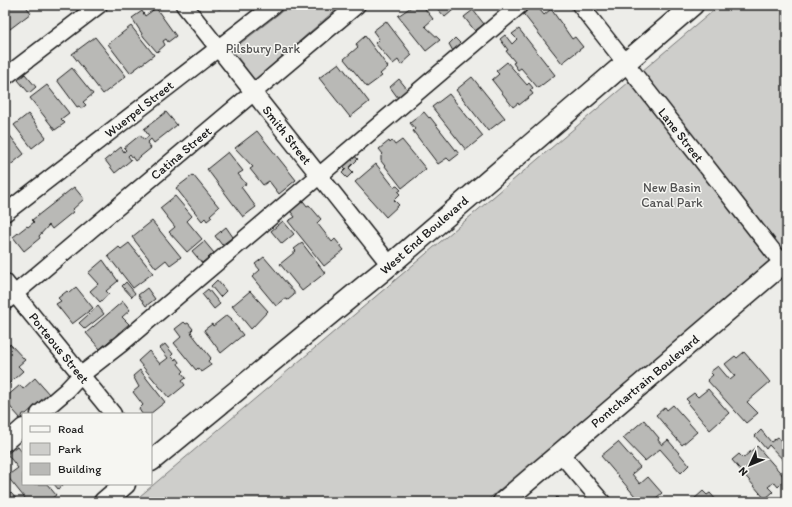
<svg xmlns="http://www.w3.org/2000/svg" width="792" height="507" font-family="Itim,sans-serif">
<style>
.green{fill:#cececb;stroke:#757574}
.building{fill:#b9b9b6;stroke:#1c1c1c}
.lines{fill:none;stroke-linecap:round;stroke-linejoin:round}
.minor-casing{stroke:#1c1c1c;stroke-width:19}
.major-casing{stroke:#1c1c1c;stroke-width:23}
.minor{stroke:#f6f6f2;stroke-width:16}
.major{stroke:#f6f6f2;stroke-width:20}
.labels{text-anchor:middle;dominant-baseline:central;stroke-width:3;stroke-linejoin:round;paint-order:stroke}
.park-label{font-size:13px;fill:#515151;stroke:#f6f6f2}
.street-label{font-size:13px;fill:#1c1c1c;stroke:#f6f6f2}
</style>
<rect width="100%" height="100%" fill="#edede9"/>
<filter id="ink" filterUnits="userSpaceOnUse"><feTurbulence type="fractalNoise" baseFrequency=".025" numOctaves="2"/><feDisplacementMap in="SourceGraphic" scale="8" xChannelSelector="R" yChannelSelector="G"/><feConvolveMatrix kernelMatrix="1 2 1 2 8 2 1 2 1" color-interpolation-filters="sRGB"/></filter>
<g filter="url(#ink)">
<path class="green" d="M290 5H341L255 80 232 50Z
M720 5H787V247L485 502H133Z"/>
<path class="building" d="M5 5H25L31 13 10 29 5 23Z
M215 5H224L219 9Z
M414 5H422L433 19 425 26 440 40 426 51 398 16Z
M434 5H459L445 17Z
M528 5H536L544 15 551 9 572 39 575 37 583 47 562 63 521 11Z
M156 8 176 36 168 42 166 39 163 41 165 45 157 52 144 37 132 18 142 11 145 16Z
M473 10 484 24 475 31 464 17Z
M386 21 412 55 401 65 398 60 393 64 375 43 379 39 373 31Z
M131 26 154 55 130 73 108 44Z
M519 29 555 75 538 88 521 68 518 70 513 63 515 62 506 51 508 50 500 39 505 35 512 44 517 39 512 34Z
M365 36 388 67 380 74 382 76 367 87 344 59 358 47 356 44Z
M95 37 126 76 103 94 72 54Z
M455 38 461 44 453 51 449 44Z
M507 62 527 85 529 83 533 88 530 90 533 94 519 105 518 103 513 107 492 80 499 74 496 71Z
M339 63 369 102 350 117 319 78Z
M72 68 93 94 83 102 86 105 81 109 79 106 77 107 57 80Z
M25 74 36 87 29 93 18 80Z
M472 77 505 118 488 131 456 90Z
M399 79 408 90 398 98 390 87Z
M47 85 69 113 61 119 65 123 55 130 30 98Z
M449 94 483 136 466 150 432 107Z
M166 112 177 125 154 143 151 139 147 143 151 148 135 161 130 154 128 156 131 160 115 173 105 160 121 147 124 152 126 150 124 148 140 135 144 140 149 136 144 129Z
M424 112 429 118 430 117 459 154 450 161 447 158 438 164 413 131 415 129 410 123Z
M28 114 46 137 32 148 14 125Z
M5 129 24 154 8 167 5 163Z
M257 131 296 180 279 194 269 181 263 185 250 169 253 167 235 148Z
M402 140 426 169 402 188 381 161V156L383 154 379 149 389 141 390 143 392 141 395 145Z
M228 152 243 171 238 174 246 184 241 187 256 207 243 217 207 169Z
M352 154 358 159 349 168 353 172 347 178 342 173 346 169 341 164Z
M376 164 394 187 397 186 401 190 398 192 400 194 394 200 399 205 386 217 355 182Z
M193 175 219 207 210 215 212 217 207 221 205 218 202 221 176 188Z
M74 187 84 199 72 210 73 212 52 229 49 225 39 236 40 238 24 251 13 237 27 226 28 227 34 222 32 220Z
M175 196 192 216 187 221 202 239 187 252 169 232 175 227 160 208Z
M300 197 307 206 309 205 321 219 317 223 332 242 335 239 344 250 324 266 288 221 295 217 287 207Z
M152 221 181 257 170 265 166 260 156 268 132 237Z
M283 221 294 234 282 244 271 231Z
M226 227 233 237 222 245 215 236Z
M204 241 214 253 202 263 192 251Z
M129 243 153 273 133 288 108 256 119 247 121 249Z
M302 243 325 273 302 291 280 264 296 251 294 249Z
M264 257 294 292V295L288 300 285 299 276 306 252 277 260 270 255 264Z
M103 260 118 281 106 291 109 294 100 302 90 291 98 284 88 273Z
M217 280 226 291 220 297 211 286Z
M126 282 135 293 132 297 122 286Z
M76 287 93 308 72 324 56 304 61 301 58 298 67 291 69 293Z
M147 288 155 299 146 306 138 295Z
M208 289 220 304 214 309 202 294Z
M250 291 268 311 251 329 232 306Z
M123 301 130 310 122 317 129 324 100 349 86 333Z
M98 306 104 314 85 329 79 323Z
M227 315 232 319 231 320 243 335 221 353 204 330 212 324 213 326Z
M184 322 186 324 188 323 193 329 191 331 192 334 211 358 208 361 211 365 201 372 198 368 196 370 174 343 181 337 175 329Z
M10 344 25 360 18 366 23 371 5 387V345L7 347Z
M165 344 173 354 171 356 175 360 176 358 179 362 178 364 184 371 182 373 186 378 182 381 185 385 169 398 138 361 149 351 160 364 168 358 160 348Z
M744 352 770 382 747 402 758 413 746 423 707 380 713 375 710 372 718 366 730 380 735 376 725 364 735 356 737 358Z
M140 370 165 402 150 414H142L139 409 143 405 133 392 139 387 133 376Z
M35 378 49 394 26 414H23L21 419 5 401V398L20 385 23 389Z
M708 389 729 413 710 430 688 404 689 402 686 399 694 393 698 397Z
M673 405 697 432 682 445 656 415 665 407 667 410Z
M787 411V423L781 416Z
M644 420 659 438 658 440 662 445 668 440 689 465 681 473 660 449 645 461 623 438Z
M761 430 771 442 778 437 781 441 787 436V464L769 445 766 449 755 436Z
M618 442 640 467 632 474 640 484 648 477 662 493 651 502H640L601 456Z
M17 446 23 453V484H47L56 495 47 502H28L7 476 18 468 7 454Z
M757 446 786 479 778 487 774 482 768 487 773 492 765 499 732 460 739 454 743 458Z
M54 484H63V485L58 489Z
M703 491 707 495 710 493 718 502H694L693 500Z
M11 493 19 502H5V498Z
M557 497 561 502H552Z"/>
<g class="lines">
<defs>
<path id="minor" d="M184 5 390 265
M580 5 783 264
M5 77 99 5
M5 213 274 5
M5 282 113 414
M5 302 357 5
M39 414 67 390 81 375 121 344 520 5
M5 443 23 427
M560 453 602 502"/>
<path id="major" d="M151 461 390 265 693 5
M104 502 125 484
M503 502 787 260"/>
</defs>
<use href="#minor" class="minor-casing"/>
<use href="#major" class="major-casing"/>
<use href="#minor" class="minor"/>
<use href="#major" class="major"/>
</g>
</g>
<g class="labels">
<g class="park-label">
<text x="263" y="48">Pilsbury Park</text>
<text x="672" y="187">New Basin<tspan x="672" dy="15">Canal Park</tspan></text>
</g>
<g class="street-label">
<text transform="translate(139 109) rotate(-38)">Wuerpel Street</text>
<text transform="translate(287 135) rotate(52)">Smith Street</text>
<text transform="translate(681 135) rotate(52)">Lane Street</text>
<text transform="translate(181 153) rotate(-40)">Catina Street</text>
<text transform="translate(424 235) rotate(-41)">West End Boulevard</text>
<text transform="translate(59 348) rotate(51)">Porteous Street</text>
<text transform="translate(645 381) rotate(-40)">Pontchartrain Boulevard</text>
</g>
</g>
<rect width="792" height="507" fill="none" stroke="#f6f6f2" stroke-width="20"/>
<rect x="10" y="10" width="772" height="487" fill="none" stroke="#1c1c1c" stroke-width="1.5" filter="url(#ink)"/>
<rect x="22" y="413" width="130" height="72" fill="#f6f6f2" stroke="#9f9f9c"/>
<rect x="30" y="426" width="20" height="6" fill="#f6f6f2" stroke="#9f9f9c"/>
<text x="58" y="433" font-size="12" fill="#1c1c1c">Road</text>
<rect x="30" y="443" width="20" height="12" fill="#cececb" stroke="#9f9f9c"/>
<text x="58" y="453" font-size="12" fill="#1c1c1c">Park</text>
<rect x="30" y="463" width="20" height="12" fill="#b9b9b6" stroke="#9f9f9c"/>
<text x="58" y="473" font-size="12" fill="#1c1c1c">Building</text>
<g transform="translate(750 465) rotate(226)" stroke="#f6f6f2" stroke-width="3" paint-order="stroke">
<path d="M0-3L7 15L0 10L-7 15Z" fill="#1c1c1c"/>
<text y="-6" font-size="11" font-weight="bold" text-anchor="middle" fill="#1c1c1c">N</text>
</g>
</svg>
